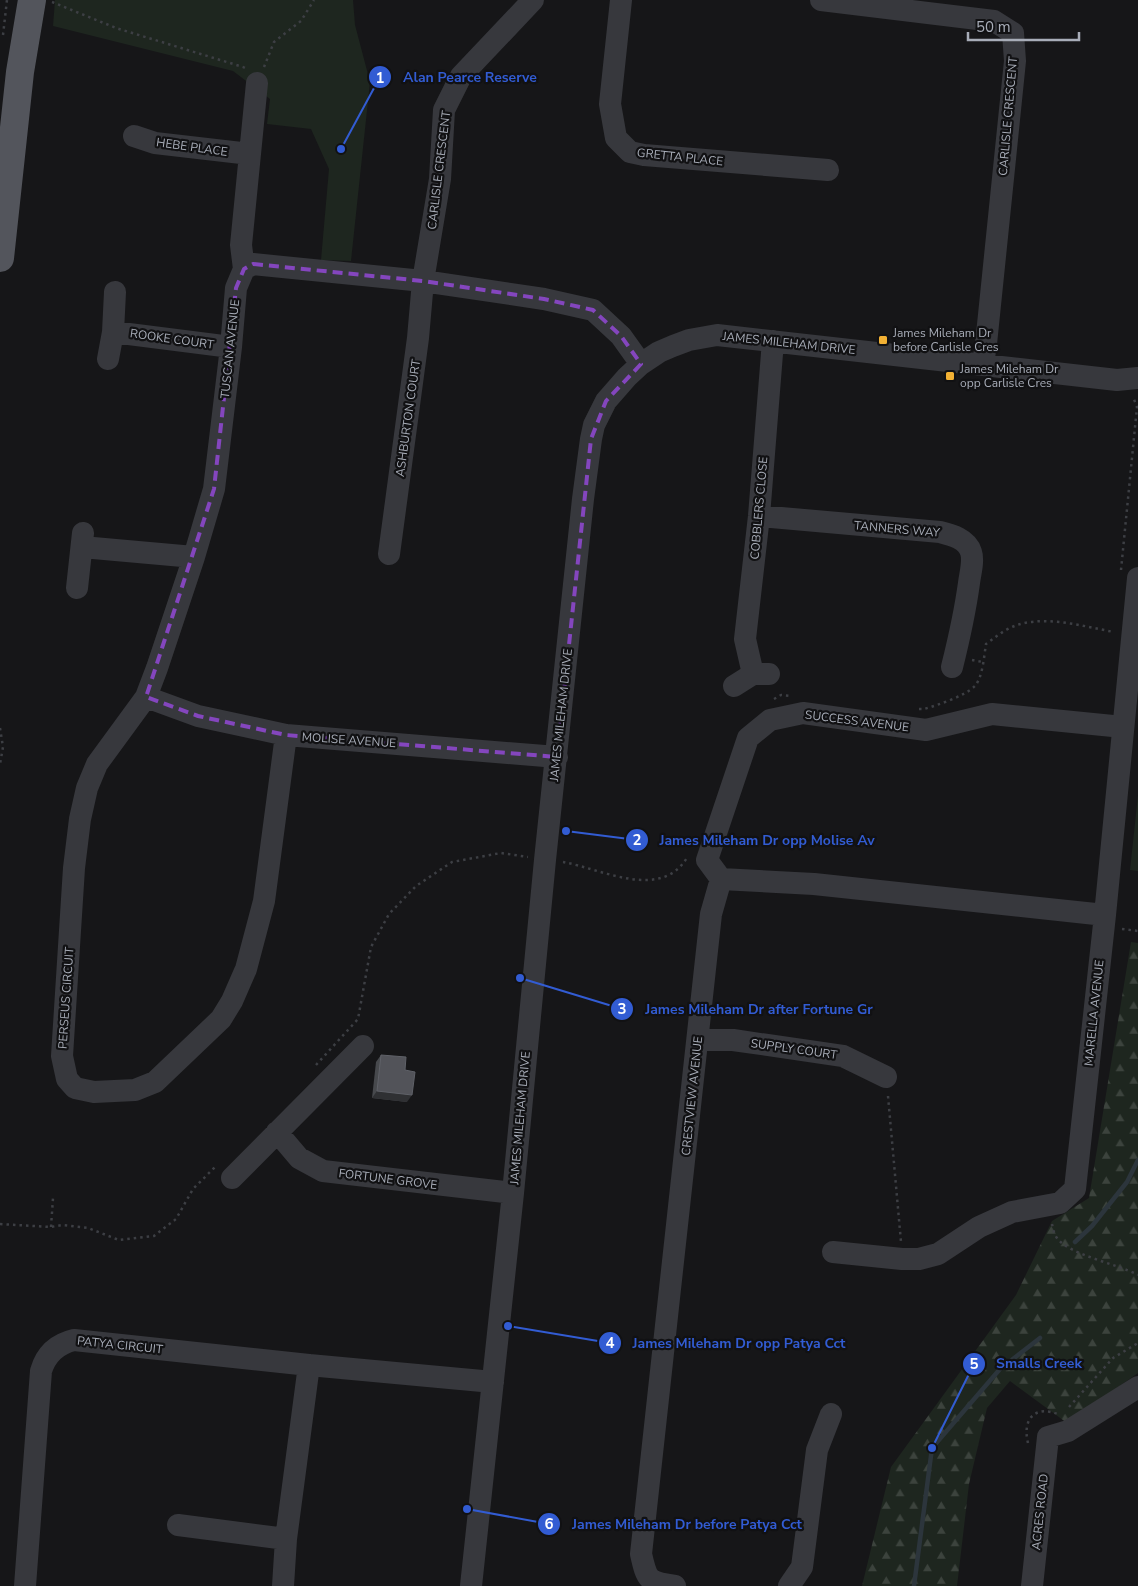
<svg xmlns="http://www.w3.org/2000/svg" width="1138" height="1586" font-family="'Nunito Sans',sans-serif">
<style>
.forest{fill:url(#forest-firs)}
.park{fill:#1e261f}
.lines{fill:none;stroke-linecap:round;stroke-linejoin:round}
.stream{stroke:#2c353c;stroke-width:4.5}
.path{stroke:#3d3f44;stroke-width:2.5;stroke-dasharray:2.5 4;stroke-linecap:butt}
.minor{stroke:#37383d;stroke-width:22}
.major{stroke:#53555c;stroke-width:28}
.wall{fill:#47494d}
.shaded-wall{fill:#2f3033}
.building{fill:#525359;stroke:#5f6168}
.marked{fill:none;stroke:#8446be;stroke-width:4;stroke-dasharray:10 6;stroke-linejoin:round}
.poi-dot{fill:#f2b134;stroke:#111113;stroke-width:2}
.labels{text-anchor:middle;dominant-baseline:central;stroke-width:4.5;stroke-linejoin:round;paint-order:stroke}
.street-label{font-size:12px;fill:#a8adb8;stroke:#111113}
.poi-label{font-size:12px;fill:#a8adb8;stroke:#111113;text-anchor:start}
.leader{fill:none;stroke:#325cd3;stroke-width:2}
.callout-dot{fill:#325cd3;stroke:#111113;stroke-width:2}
.mark-label{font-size:15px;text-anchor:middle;font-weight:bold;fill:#fff}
.callout-label{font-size:14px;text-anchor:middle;font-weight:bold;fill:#325cd3;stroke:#111113;stroke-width:4.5;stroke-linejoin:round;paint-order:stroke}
</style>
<defs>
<pattern id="forest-firs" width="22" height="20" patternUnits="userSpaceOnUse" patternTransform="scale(1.25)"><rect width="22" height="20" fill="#1e261f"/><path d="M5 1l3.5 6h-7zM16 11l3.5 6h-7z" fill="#3c433d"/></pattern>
</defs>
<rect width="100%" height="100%" fill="#161618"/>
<path class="forest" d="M1131 942 1138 943V1373L1067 1423 1010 1381 987 1408 969 1484 957 1586H862L891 1467 1016 1295 1052 1221 1089 1198Z"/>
<path class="park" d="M55 0H353L355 25 370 82 351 261 321 260 329 169 311 129 267 124 270 99 233 71 53 26Z
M1138 795V871L1130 870Z"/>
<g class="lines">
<path class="stream" d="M1075 1242 1092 1226 1127 1182 1138 1160
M914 1586 932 1448 1000 1369 1040 1338"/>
<path class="path" d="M52 2 116 28 243 67 245 68
M3 35 7 0
M264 67 274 42 301 21 314 0
M1121 570 1137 407 1133 397
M972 660 983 662
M774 699 781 695 790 696
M919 709H924C938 705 965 696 975 686 983 676 984 656 986 644 993 639 999 634 1006 630 1037 612 1081 626 1114 632
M0 728 3 747 0 764
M563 862C602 869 662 902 688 856
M1122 929 1138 931
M316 1065 358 1019 371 947 389 914 416 886 452 862 501 853 528 857
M888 1096 901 1242
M0 1224 51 1227 62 1225 88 1228 119 1240 154 1236 176 1219 193 1189 217 1165
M1052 1224C1053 1228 1054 1235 1057 1238 1069 1255 1118 1264 1138 1275
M51 1227 53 1198
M1069 1407 1113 1358 1138 1343
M1028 1443C1022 1419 1035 1404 1060 1415"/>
<path class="minor" d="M621 0 610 104 616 138 630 152 644 155 828 170
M821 0 994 21 1013 33 1015 61 986 344 983 364
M134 136 155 143 250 154
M244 269 241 245 257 83
M113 332 231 347
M108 359 113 332 115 292
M759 516 940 532C952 535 967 539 971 552 974 561 970 574 969 583 965 612 959 639 952 667
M82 547 194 557
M389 554 418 338 423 281 440 179 444 110 461 76 533 0
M77 588 83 533
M753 674 745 639 759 516 773 341
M734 686 753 674H769
M146 697 198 716 286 735 557 757
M286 735 264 901 246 969 232 1001 221 1019 155 1082 135 1090 94 1092 75 1088 67 1079 62 1056 74 868 80 819 87 788 97 764 146 697 157 668 194 557 214 489 231 347 236 288 244 269 253 264 423 281 544 299 593 310 621 336 641 364
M721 879 707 860 748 738 770 720 803 713 926 730 992 714 1123 727
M698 1040H733L843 1056 886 1077
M277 1132 299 1158 323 1171 513 1193
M232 1178 363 1046
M833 1252 902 1259H919L938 1254 979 1227 1012 1212 1060 1203 1075 1189 1105 915 1138 578
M178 1525 286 1539
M25 1586 41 1371C46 1354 57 1344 74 1340L309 1365 493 1382
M283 1586 286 1539 309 1365
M471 1586 513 1193 545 860 583 499 591 439 594 425 606 401 627 377 641 364 659 352 673 346 689 340 717 335 1117 380 1138 378
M675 1586C648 1582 647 1581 641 1554L711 914 721 879 814 884 1105 915
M789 1586 802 1567 817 1450 831 1414
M1032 1586 1048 1437 1068 1431 1138 1387"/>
<path class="major" d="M0 258 20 72 32 0"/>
</g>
<path class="wall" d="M381 1055 405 1070 407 1102 372 1098 376 1062Z"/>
<path class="shaded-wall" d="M377 1091 412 1095 407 1102 372 1098Z"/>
<path class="building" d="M381 1055 406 1057 405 1070 415 1072 412 1095 377 1091Z"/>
<path class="marked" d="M253 264 423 281 544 299 593 310 621 336 641 364 606 401 591 439 557 757 286 735 198 716 146 697 214 489 236 288 244 269Z"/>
<g class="poi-dot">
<rect x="878" y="335" width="10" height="10" rx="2.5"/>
<rect x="945" y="371" width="10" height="10" rx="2.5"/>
</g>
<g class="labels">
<g class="street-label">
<text transform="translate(1008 116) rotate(-85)">CARLISLE CRESCENT</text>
<text transform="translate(192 147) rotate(8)">HEBE PLACE</text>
<text transform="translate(680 157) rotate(6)">GRETTA PLACE</text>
<text transform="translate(439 170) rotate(-83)">CARLISLE CRESCENT</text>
<text transform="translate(172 339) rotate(8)">ROOKE COURT</text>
<text transform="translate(789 343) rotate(6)">JAMES MILEHAM DRIVE</text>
<text transform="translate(230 349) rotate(-84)">TUSCAN AVENUE</text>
<text transform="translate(408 418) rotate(-82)">ASHBURTON COURT</text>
<text transform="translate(759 508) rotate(-85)">COBBLERS CLOSE</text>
<text transform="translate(897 529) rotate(5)">TANNERS WAY</text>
<text transform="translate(561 715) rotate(-84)">JAMES MILEHAM DRIVE</text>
<text transform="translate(857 721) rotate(7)">SUCCESS AVENUE</text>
<text transform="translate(349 740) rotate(4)">MOLISE AVENUE</text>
<text transform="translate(66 998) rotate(-86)">PERSEUS CIRCUIT</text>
<text transform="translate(1094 1013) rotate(-84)">MARELLA AVENUE</text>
<text transform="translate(794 1049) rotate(8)">SUPPLY COURT</text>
<text transform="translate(692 1096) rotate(-84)">CRESTVIEW AVENUE</text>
<text transform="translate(520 1118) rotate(-85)">JAMES MILEHAM DRIVE</text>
<text transform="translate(388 1179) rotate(7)">FORTUNE GROVE</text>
<text transform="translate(120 1345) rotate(6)">PATYA CIRCUIT</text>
<text transform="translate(1040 1512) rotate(-84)">ACRES ROAD</text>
</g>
<g class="poi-label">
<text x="893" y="333">James Mileham Dr<tspan x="893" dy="14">before Carlisle Cres</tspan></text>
<text x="960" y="369">James Mileham Dr<tspan x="960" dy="14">opp Carlisle Cres</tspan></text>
</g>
</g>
<path class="leader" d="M341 149L380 77M566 831L637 840M520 978L622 1009M508 1326L610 1343M932 1448L974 1364M467 1509L549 1524"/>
<g class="callout-dot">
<circle cx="341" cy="149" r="5"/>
<circle cx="566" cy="831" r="5"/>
<circle cx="520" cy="978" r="5"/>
<circle cx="508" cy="1326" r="5"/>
<circle cx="932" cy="1448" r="5"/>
<circle cx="467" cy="1509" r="5"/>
<circle cx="380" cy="77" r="12"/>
<circle cx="637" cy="840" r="12"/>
<circle cx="622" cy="1009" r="12"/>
<circle cx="610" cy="1343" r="12"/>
<circle cx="974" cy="1364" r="12"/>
<circle cx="549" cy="1524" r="12"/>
</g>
<g class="mark-label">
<text x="380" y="83">1</text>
<text x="637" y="845">2</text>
<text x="622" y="1014">3</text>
<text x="610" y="1348">4</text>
<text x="974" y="1369">5</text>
<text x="549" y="1529">6</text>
</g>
<g class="callout-label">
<text x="470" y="82">Alan Pearce Reserve</text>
<text x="767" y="845">James Mileham Dr opp Molise Av</text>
<text x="759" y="1014">James Mileham Dr after Fortune Gr</text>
<text x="739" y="1348">James Mileham Dr opp Patya Cct</text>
<text x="1039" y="1368">Smalls Creek</text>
<text x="687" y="1529">James Mileham Dr before Patya Cct</text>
</g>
<path d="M968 32v8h111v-8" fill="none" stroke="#a8adb8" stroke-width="2.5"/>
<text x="976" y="32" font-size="15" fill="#a8adb8" stroke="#111113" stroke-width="4" paint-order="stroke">50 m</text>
</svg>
